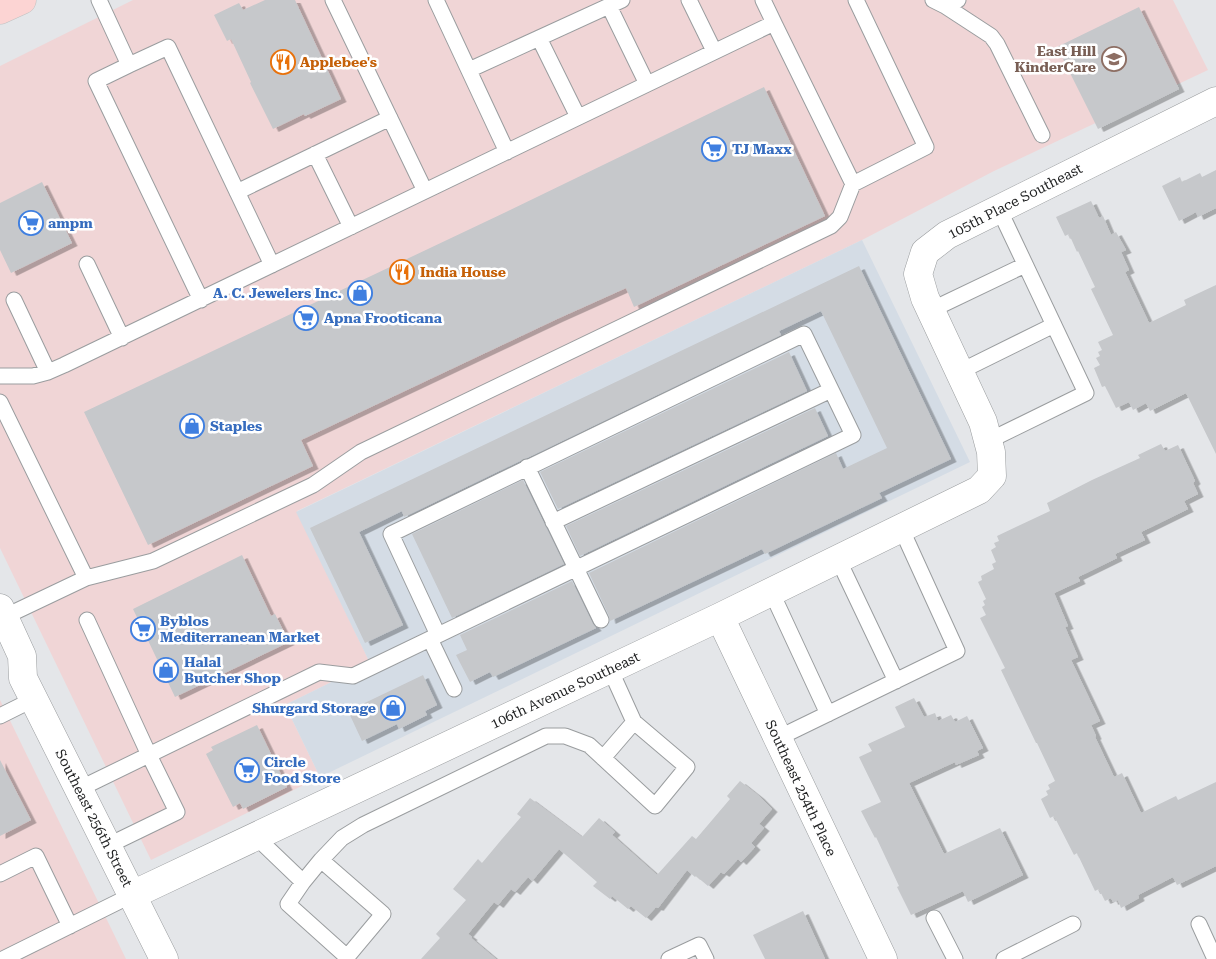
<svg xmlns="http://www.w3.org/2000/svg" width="1216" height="959" font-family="'Roboto Serif',serif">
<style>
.commercial{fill:#f0d5d6}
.built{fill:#d4dce5}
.building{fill:#c6c8cb;filter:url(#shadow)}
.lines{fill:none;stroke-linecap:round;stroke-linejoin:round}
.service-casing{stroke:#9a9d9f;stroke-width:17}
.minor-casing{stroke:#9a9d9f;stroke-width:29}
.secondary-casing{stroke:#9a9d9f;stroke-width:29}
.primary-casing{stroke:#c0c1c1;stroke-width:29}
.service{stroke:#fff;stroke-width:15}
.minor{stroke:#fff;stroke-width:28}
.secondary{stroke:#fff;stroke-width:28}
.primary{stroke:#fcd4d3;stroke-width:28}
.labels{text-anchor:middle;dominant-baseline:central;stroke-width:5;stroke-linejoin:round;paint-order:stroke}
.education-label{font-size:14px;font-weight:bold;fill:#785e54;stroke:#fff;text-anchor:end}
.food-label{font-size:14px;font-weight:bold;fill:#c56008;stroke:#fff;text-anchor:start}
.shop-label{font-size:14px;font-weight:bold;fill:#366cbe;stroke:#fff;text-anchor:start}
.street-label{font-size:14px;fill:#1f2021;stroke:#fff}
</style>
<defs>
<filter id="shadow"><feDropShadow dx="5.5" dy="3" stdDeviation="0" flood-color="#0004"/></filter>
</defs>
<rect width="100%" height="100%" fill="#e4e6e9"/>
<path class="commercial" d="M133 0H1173L1208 70 994 171 862 240 297 511 370 663 285 705 320 777 151 860 0 548V66Z
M0 700 126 959H0Z"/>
<path class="built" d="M862 240 970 462 320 777 285 705 370 663 296 512Z"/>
<path class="building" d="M265 0H295L341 99 305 116 304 114 273 129 250 83 251 82 231 39 227 41 214 15 239 3 243 10Z
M1139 7 1179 89 1098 129 1057 47Z
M764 87 825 216 634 307 626 288 557 319 301 440 313 466 148 545 84 412 506 212Z
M1216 170V208L1198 217 1196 212 1179 221 1162 186 1180 177 1182 182 1200 173 1202 177Z
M42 182 72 243 11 273 0 250V203Z
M1091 201 1099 218 1103 216 1111 235 1116 232 1126 250 1121 252 1129 270 1125 272 1149 323 1186 305 1184 300 1216 285V454L1186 393 1150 411 1146 403 1133 410 1129 402 1116 408 1105 386 1102 387 1094 368 1100 365 1096 358 1100 356 1098 352 1102 350 1098 342 1113 335 1091 289 1095 287 1078 251 1077 252 1069 234 1065 236 1056 217Z
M859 266 951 459 879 493 882 498 765 554 762 549 610 621 609 616 589 573 836 453 843 469 887 448 821 311 779 331 781 335 527 458 523 459 520 461 404 517 402 511 359 532 403 625 365 643 310 528Z
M789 352 807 391 558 509 540 472Z
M815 408 828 436 580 556 566 526Z
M1161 444 1165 451 1178 445 1195 481 1193 483 1198 494 1184 501 1188 509 1141 532 1145 540 1115 554 1117 558 1078 577 1080 581 1054 593 1068 626 1065 627 1078 657 1071 660 1100 721 1091 725 1096 736 1095 737 1114 777 1122 773 1141 813 1176 796 1178 800 1216 782V866L1177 885 1173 877 1138 895 1139 898 1121 908 1118 900 1113 902 1111 898 1105 901 1099 889 1095 891 1077 853 1074 855 1054 816 1050 818 1041 799 1048 795 1046 791 1050 789 1048 785 1055 781 1037 743H1036L1001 670 1005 668 980 618 986 615 982 607 985 605 983 601 986 599 978 582 982 580 981 576 994 569 992 564 996 562 991 550 996 547 994 543 999 541 997 536 1050 511 1047 503 1092 480 1140 458 1138 455Z
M523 480 564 564 452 618 412 534Z
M242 555 271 616 275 614 289 642 175 697 133 609Z
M572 581 593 624 596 628 493 677 490 672 470 682 456 655 467 650 460 635Z
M423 675 437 705 425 711 427 715 399 729 397 724 362 741 348 711Z
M914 698 924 717 935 713 938 721 951 715 955 722 967 716 983 748 977 751 979 755 956 765 955 762 909 783 944 854 1000 828 1023 875 968 902 963 891 911 915 897 887 899 886 876 837 875 838 861 811 881 802 859 757 872 751 868 744 905 727 895 707Z
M257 725 287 787 243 809 240 803 233 807 206 754 213 750 211 747Z
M0 760 31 820 0 836Z
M740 781 759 796 772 809 759 824 764 828 751 843 755 847 741 862 738 859 724 874 721 872 708 886 696 876 695 877 687 870 658 908 656 907 646 918 631 906 628 909 612 896 610 899 593 886 597 882 559 849 532 881 528 877 515 892 511 889 498 905 494 902 468 934 472 937 471 938 496 959H421L440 938 436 934 466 900 453 889 478 859 482 863 502 839 521 817 517 814 530 798 582 837 599 818 615 832 612 835 657 875 692 836 696 839 730 799 727 796Z
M803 911 825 959H765L753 935Z"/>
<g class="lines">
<defs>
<path id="service" d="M99 0 129 65 168 47 272 265
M333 0 425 191
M436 0 507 152
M689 0 714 51
M933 0 945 6 958 0
M609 6 647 84
M945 6 991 36 997 44 1042 135
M539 38 578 117
M129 65 96 81 201 300
M469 70 622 0
M315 154 351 227
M853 184 926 147 856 0
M237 192 390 118
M87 264 122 338
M14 300 48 372
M931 310 1025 265
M959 372 1054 325
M0 376H33L48 372 64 365 774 23 763 0
M0 402 86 578
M988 441 1086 393 999 209
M527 467 601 620
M553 522 831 390
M838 559 896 681
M771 591 828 714
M4 617 86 578 153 561 313 485 361 452 831 226 840 217 853 184 774 23
M87 620 149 755 177 812 107 846
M430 639 454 689
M610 669 634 722
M0 716 34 699
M778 738 957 651 901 528
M79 789 319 672 353 676 853 435 804 334 391 534 438 635
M256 837 303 882 321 860 383 914 347 957 288 904 303 882
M321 860 342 838 363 825 546 736H565L589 745 655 806 687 767 634 722 603 758
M0 874 36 856 70 926
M934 918 955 959
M1199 924 1215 959
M3 959 132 895
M669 959 699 945 706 959
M1004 959 1073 924"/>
<path id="minor" d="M720 617 883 959
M132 895 720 617 979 490 992 476 991 452 983 422 925 298 918 274 925 252 947 235 1216 101"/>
<path id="secondary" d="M0 608 22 656 23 678 164 959"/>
<path id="primary" d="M0 10 22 0"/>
</defs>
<use href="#service" class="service-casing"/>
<use href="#minor" class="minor-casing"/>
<use href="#secondary" class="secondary-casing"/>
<use href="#primary" class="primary-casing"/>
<use href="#service" class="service"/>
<use href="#minor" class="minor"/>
<use href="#secondary" class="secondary"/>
<use href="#primary" class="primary"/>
</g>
<defs>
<symbol id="school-ring" viewBox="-11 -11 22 22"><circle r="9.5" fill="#fff" stroke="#8d6e63" stroke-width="1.5"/><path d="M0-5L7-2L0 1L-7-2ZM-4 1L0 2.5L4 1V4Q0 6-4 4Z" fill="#8d6e63"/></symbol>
<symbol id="restaurant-ring" viewBox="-11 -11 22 22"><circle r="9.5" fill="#fff" stroke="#e8710a" stroke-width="1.5"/><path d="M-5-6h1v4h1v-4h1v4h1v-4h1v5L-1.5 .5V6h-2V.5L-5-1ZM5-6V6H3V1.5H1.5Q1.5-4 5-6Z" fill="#e8710a"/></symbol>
<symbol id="supermarket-ring" viewBox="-11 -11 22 22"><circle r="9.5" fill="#fff" stroke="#3f7fe0" stroke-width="1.5"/><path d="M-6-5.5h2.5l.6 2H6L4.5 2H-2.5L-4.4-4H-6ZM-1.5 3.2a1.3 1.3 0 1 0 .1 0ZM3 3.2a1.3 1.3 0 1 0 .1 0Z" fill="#3f7fe0"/></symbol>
<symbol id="shop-ring" viewBox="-11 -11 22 22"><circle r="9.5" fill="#fff" stroke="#3f7fe0" stroke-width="1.5"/><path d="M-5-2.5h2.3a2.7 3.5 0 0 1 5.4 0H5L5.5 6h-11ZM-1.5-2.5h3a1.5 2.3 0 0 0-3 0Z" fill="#3f7fe0"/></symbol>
</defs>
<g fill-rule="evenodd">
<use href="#school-ring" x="1100" y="45" width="28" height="28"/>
<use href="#restaurant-ring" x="269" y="48" width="28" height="28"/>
<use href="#supermarket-ring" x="700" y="135" width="28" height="28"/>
<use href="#supermarket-ring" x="17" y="209" width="28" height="28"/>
<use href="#restaurant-ring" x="388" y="258" width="28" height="28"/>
<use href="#shop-ring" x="346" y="279" width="28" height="28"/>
<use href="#supermarket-ring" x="292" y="304" width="28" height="28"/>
<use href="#shop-ring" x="178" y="412" width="28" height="28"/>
<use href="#supermarket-ring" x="129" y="615" width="28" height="28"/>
<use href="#shop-ring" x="152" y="656" width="28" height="28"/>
<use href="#shop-ring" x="379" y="694" width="28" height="28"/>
<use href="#supermarket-ring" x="233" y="756" width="28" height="28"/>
</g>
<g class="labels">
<g class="education-label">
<text x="1096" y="51">East Hill<tspan x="1096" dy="16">KinderCare</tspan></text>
</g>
<g class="food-label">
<text x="300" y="62">Applebee's</text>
<text x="420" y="272">India House</text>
</g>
<g class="shop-label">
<text x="732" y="149">TJ Maxx</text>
<text x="48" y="223">ampm</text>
<text x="342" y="293" text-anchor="end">A. C. Jewelers Inc.</text>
<text x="324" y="318">Apna Frooticana</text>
<text x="210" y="426">Staples</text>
<text x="160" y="621">Byblos<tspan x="160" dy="16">Mediterranean Market</tspan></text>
<text x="184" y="662">Halal<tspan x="184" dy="16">Butcher Shop</tspan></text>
<text x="376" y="708" text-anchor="end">Shurgard Storage</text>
<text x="264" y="762">Circle<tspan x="264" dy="16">Food Store</tspan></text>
</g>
<g class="street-label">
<text transform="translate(1015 201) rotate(-27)">105th Place Southeast</text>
<text transform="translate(565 690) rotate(-25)">106th Avenue Southeast</text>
<text transform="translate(801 788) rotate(65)">Southeast 254th Place</text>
<text transform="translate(94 818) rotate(63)">Southeast 256th Street</text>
</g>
</g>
</svg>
